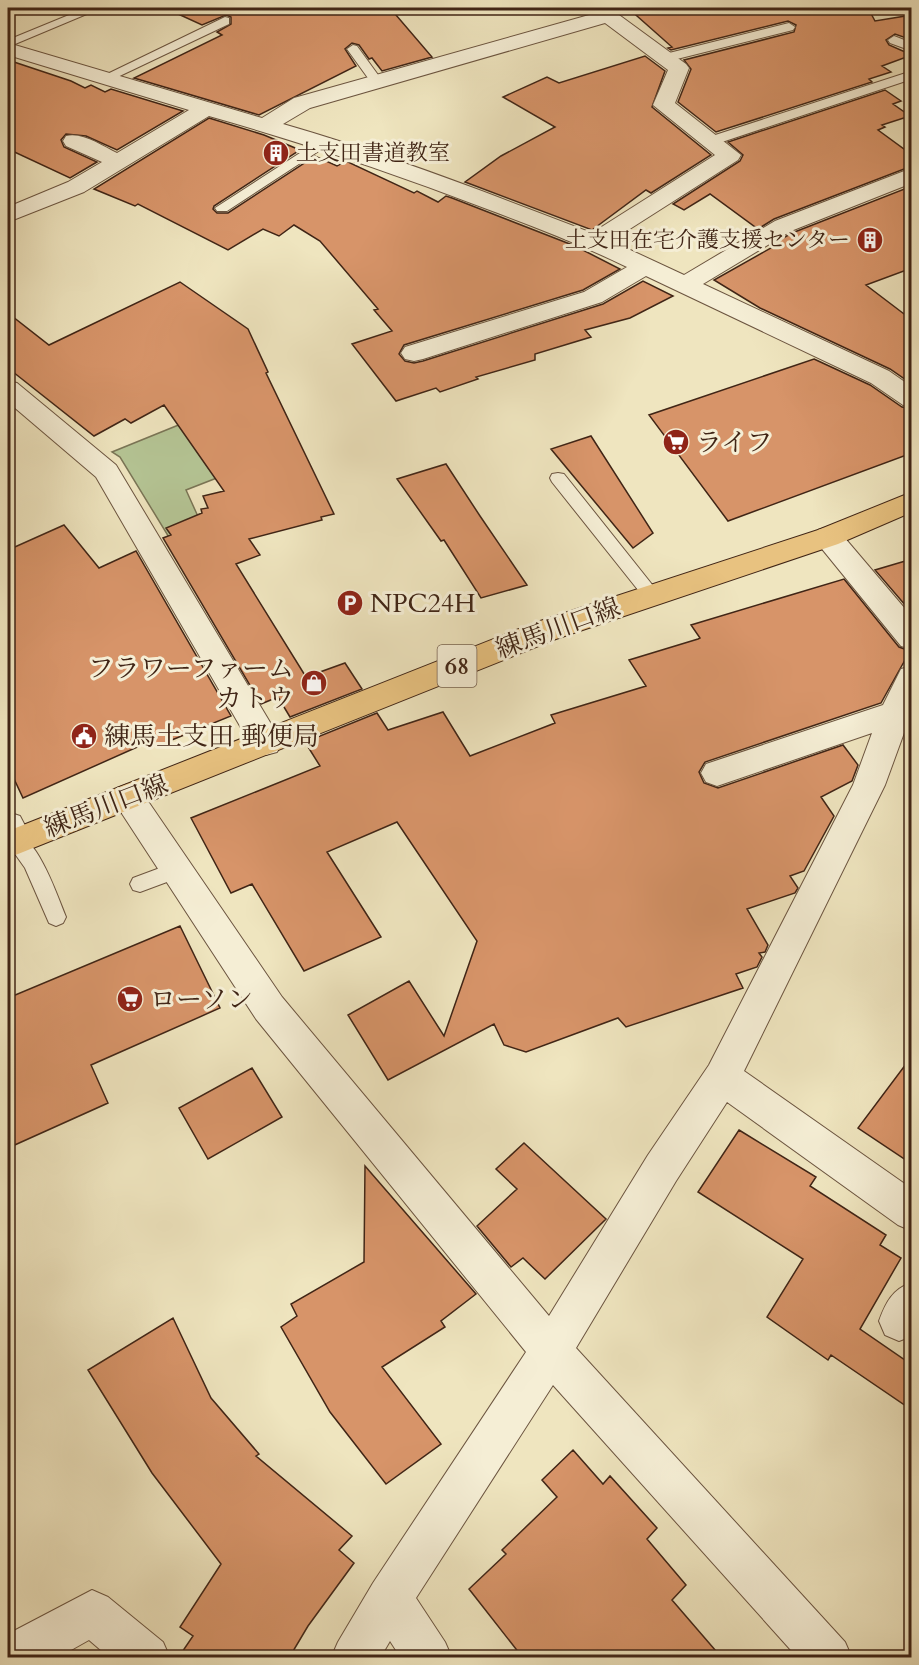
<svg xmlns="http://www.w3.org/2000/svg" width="919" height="1665" font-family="Cardo,'Noto Serif JP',serif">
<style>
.green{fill:#b5c595;stroke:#7a7556;stroke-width:1.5}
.building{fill:#d79469;stroke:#402516;stroke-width:1.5}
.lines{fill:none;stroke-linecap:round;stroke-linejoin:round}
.lane-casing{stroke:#6c5540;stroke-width:2}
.street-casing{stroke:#6c5540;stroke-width:2}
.primary-casing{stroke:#402516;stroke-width:2}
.lane{fill:#f5eed5;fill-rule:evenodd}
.street{fill:#f5eed5;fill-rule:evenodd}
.primary{fill:#e8c280;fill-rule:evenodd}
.labels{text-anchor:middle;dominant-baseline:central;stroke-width:6;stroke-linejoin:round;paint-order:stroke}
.far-poi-label{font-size:22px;fill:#402516;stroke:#f5eed5;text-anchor:start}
.shield{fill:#f5eed5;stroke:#76614f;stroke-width:1.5}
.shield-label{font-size:24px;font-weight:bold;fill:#402516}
.poi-label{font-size:26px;fill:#402516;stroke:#f5eed5;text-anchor:start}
.street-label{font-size:26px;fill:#402516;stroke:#f5eed5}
</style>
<rect width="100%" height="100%" fill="#efe5bf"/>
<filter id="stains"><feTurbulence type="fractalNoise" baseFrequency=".00333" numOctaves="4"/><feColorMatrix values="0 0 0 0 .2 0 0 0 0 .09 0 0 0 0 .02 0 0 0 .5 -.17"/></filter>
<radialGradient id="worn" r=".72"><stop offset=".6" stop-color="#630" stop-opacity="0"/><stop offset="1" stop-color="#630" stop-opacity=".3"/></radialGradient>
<path class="green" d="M218 409 250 465 186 490 220 565 192 575 120 457 112 452Z"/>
<path class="building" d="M165 8H390L432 57 382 71 372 58 369 59 359 45 352 43 345 49 356 66 259 115 134 78 222 35 217 32 231 24V17L226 15 202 25Z
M628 8H868L875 21 912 15V40L895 34 886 40 889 45 912 55 882 66 891 72 869 79 872 82 716 132 678 102 691 69 684 60 794 32 796 25 788 21 671 50 668 48 672 47Z
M645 56 665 71 652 107 711 155 651 193 646 190 592 230 465 182 501 156 555 127 503 97 547 77 559 83Z
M8 60 71 81 85 88 91 85 105 92 111 89 183 111 117 150 86 136 66 134 61 140 64 147 97 162 70 178 8 149Z
M885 90 901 101 893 104 910 116 882 125 885 127 878 130 912 155V166L774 219 758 229 710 194 684 210 673 204 740 161 743 155 728 142Z
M209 118 264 135 300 150 214 206 213 209 217 213H228L315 156 337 166 346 161 414 193 417 191 438 202 446 196 452 198 575 246 620 269 583 290 404 345 399 354 405 361 414 363 423 361 603 304 643 281 673 296 630 318 585 330 591 337 535 354V360L476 377 478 379 440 392 436 388 396 401 352 344 392 331 374 310 378 309 320 241 294 225 279 236 263 229 228 250 138 204 135 206 94 189Z
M912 186V268L866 285 912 320V384L890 369 760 308 714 280 778 244 776 242 792 233Z
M180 282 248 329 268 372 266 373 334 514 321 517 322 520 249 539 260 555 236 564 306 677 345 663 362 689 290 717 278 697 261 704 163 538 171 535 166 528 202 513 201 509 208 508 203 496 224 491 164 405 131 423 125 419 94 436 8 368V313L49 345Z
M814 359 870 385 902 407 912 409V453L728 521 649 415Z
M591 436 653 533 633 548 551 449Z
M446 464 480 516 527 585 481 598 444 540 441 541 397 479Z
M64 525 99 568 136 551 231 716 157 746 153 740 23 798 8 766V550Z
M912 559V613L875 570Z
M844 579 899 647 910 651 881 703 705 762 699 772 704 783 718 788 843 745 858 765 852 781 821 797 834 816 804 871 790 876 798 888 795 893 747 909 768 945 765 952 759 953 762 957 757 967 736 974 743 988 626 1027 618 1018 526 1052 504 1045 494 1024 388 1080 348 1015 409 981 444 1036 477 941 397 822 327 852 381 937 304 971 252 884 231 893 191 818 320 766 305 742 377 713 388 730 443 712 470 756 555 723 551 715 646 686 629 660 698 639 700 638 691 625Z
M180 926 220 1008 91 1065 108 1103 8 1148V998Z
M912 1056V1164L858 1128Z
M252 1068 282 1117 208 1159 179 1108Z
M739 1130 816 1177 810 1186 886 1235 880 1245 901 1258 860 1329 912 1365V1410L831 1355 828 1360 767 1317 803 1259 698 1192Z
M524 1143 606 1219 545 1279 523 1258 511 1267 477 1226 517 1189 496 1169Z
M365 1166 476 1294 441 1321 445 1327 382 1367 441 1444 386 1484 330 1412 281 1327 297 1316 291 1304 364 1262Z
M173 1318 211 1398 259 1454 256 1456 352 1536 339 1550 354 1563 308 1626 289 1658H178L193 1636 180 1627 221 1564 152 1473 88 1370Z
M573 1450 603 1484 610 1476 657 1528 647 1539 686 1585 672 1600 722 1658H523L469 1589 506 1554 502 1550 557 1497 542 1480Z"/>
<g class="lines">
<defs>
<path id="lane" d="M86 8H101L8 47V40Z
M225 17 229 18V24L107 82 103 83 97 79Z
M789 23 795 27 793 30 665 62 659 58 661 55Z
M894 36 912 43V51L890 43 888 40Z
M353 45 357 46 381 79 383 82 381 85H373L347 49Z
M912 71V79L716 144H706L705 141 706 138Z
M323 138 329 142 328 145 227 211H217L215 208Z
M558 473 564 474 658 592 661 596 658 600 652 602 646 600 552 482 550 478 552 474Z
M16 833C39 841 57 895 66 917L63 923 56 926 49 923 25 868 8 844 9 835Z
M176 862 183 864 186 870 183 876 140 892 133 890 130 884 133 878Z"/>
<path id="street" d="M581 8H605L615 12 686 64 689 68 675 103 741 155 738 160 611 241 684 275 775 221 912 168V183L791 231 703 284 889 371 912 387V407L903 405 871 383 646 276 602 302 423 359 414 361 405 359 401 353 405 347 584 292 627 267C582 245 535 227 487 209 396 174 304 143 209 116L84 192 8 222V207L68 182 102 162 66 146 63 141 66 136C83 132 102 146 117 153L189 110 8 55V43L262 118 294 98 589 15ZM605 23 668 70 653 105 715 155 592 233C490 194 388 154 283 124L310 108Z
M8 381 17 383 116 465 277 734 282 743 277 752 266 755 255 752 96 477 8 402Z
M828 527 838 530 912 617V649L901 646 818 544 814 537 818 530Z
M912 666V711L885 785 744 1071 912 1189V1231L898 1225 727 1102 676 1181 576 1348 845 1642 852 1658H798L553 1385 416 1598 445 1642 452 1658H401L390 1641 380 1658H331L338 1642 373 1583 526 1352 256 1019 117 806 112 797 117 788 128 784 139 788 282 997 549 1316 648 1155 709 1065 853 785 872 733 717 786 706 782 701 773 706 764 883 705 901 669Z
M8 812 20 816 33 841 28 851 16 854 8 852Z
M912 1282V1336L899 1341 885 1335 879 1321C886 1302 892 1290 912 1282Z
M92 1590 108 1597 163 1642 170 1658H110L89 1640 57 1658H8V1634Z"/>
<path id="primary" d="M912 492V512L838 544 556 639 8 858V831L534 623 818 530Z"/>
</defs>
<use href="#lane" class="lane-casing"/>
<use href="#street" class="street-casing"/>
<use href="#primary" class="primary-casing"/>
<use href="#lane" class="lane"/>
<use href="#street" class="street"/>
<use href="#primary" class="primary"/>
</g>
<defs>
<symbol id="building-disc" viewBox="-11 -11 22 22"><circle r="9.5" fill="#8f2418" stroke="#f5eed5"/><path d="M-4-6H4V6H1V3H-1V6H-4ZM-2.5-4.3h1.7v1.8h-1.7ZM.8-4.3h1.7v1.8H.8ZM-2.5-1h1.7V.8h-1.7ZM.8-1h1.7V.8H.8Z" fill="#fff"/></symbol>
<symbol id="supermarket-disc" viewBox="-11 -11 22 22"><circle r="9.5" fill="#8f2418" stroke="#f5eed5"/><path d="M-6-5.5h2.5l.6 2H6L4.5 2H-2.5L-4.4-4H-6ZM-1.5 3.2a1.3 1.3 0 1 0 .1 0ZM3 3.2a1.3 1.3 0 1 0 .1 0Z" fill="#fff"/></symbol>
<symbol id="parking-disc" viewBox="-11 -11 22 22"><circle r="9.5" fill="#8f2418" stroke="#f5eed5"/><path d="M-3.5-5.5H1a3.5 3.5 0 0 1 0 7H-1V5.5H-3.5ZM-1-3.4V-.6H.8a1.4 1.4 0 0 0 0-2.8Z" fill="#fff"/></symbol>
<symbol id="shop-disc" viewBox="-11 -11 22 22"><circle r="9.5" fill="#8f2418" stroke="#f5eed5"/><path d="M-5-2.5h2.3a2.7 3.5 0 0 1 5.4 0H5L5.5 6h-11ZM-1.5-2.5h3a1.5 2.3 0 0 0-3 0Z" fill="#fff"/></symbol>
<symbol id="civic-disc" viewBox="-11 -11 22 22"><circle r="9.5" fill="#8f2418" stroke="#f5eed5"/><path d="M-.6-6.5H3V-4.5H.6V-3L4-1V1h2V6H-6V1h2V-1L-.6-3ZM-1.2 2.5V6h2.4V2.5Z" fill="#fff"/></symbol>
</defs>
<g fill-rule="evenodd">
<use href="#building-disc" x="261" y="138" width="30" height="30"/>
<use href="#building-disc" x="855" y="225" width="30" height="30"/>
<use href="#supermarket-disc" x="661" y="427" width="30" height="30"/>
<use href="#parking-disc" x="335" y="588" width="30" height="30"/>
<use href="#shop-disc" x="299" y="668" width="30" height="30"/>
<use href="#civic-disc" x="69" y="721" width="30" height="30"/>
<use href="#supermarket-disc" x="115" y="984" width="30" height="30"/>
</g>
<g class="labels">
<g class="far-poi-label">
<text x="296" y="153">土支田書道教室</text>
<text x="850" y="240" text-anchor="end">土支田在宅介護支援センター</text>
</g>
<rect class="shield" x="437.5" y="645" width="39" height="42" rx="4.5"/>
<g class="shield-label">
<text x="457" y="666">68</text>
</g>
<g class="poi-label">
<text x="696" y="442">ライフ</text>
<text x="370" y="603">NPC24H</text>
<text x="294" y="668" text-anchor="end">フラワーファーム<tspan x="294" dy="30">カトウ</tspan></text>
<text x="104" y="736">練馬土支田 郵便局</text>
<text x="150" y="999">ローソン</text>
</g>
<g class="street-label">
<text transform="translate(558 628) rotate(-20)">練馬川口線</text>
<text transform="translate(106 806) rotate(-21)">練馬川口線</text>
</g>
</g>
<rect width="919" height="1665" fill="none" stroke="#efe5bf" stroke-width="30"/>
<rect x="9" y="9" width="901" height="1647" fill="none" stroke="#402516" stroke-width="3"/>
<rect x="15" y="15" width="889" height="1635" fill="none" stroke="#402516" stroke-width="1.5"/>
<rect width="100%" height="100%" filter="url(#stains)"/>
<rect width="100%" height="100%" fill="url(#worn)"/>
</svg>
